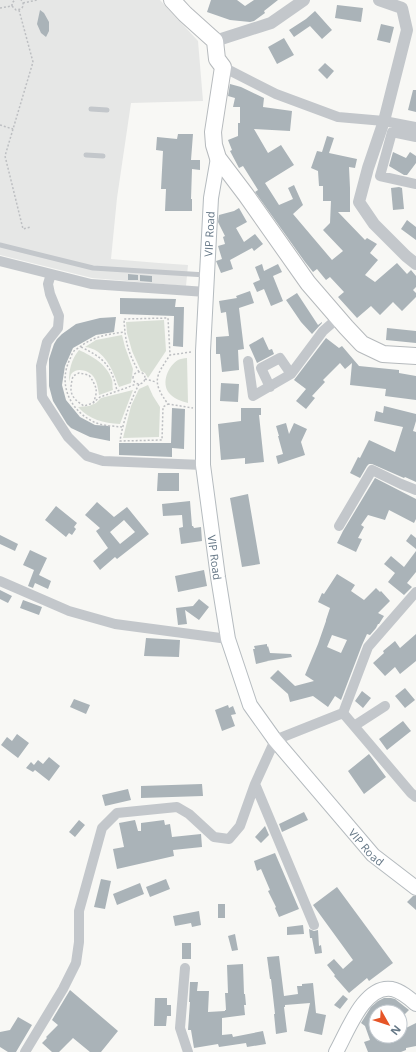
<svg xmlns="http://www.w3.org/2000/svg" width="416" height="1052" font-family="'Open Sans',sans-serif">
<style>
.built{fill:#e6e7e6}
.green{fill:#d9dfd6}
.building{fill:#aab3b8;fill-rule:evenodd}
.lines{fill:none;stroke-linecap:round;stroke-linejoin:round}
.secondary-casing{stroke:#b5bbbf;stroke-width:16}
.trunk-casing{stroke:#b6babd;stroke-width:18}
.path{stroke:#bdbfc2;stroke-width:1.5;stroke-dasharray:2 2;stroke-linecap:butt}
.service{stroke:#c3c7cb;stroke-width:5}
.minor{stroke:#c3c7cb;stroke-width:10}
.tertiary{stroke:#c3c7cb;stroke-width:12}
.secondary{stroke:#fff;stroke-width:14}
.trunk{stroke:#fff;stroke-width:16}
.labels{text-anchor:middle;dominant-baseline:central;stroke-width:4;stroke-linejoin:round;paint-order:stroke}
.street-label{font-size:11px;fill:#667887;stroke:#fff}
</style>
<rect width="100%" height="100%" fill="#f8f8f5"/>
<path class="built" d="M0 0H160L198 41 203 101 131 103 117 198 111 259 159 263 188 265 186 286 92 278 0 255Z"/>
<path class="green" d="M164 320 166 351 148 378 145 373 141 371 132 351 127 333 126 322Z
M122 335 125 347 133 369 131 383 119 387C113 371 105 349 85 347L96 340Z
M79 350C92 356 107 364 112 380 113 383 112 387 113 390L99 395C98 388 97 381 93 376 89 371 78 367 72 373 70 375 70 379 69 382 69 370 71 360 79 350Z
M187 358 188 403C181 401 174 399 169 393 161 383 168 366 178 360 180 359 184 358 187 358Z
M148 385 153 396 160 407 159 437 123 438 131 406 139 389Z
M133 390 120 424C103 423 90 420 78 407L89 406 96 403 101 398Z"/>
<path class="building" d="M211 0H237L245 6 254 0H278L264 11 265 13 254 21 250 22 230 20 207 12Z
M337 5 363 8 361 22 335 18Z
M40 10 44 13 49 22V31L46 37 41 33 37 24Z
M315 11 332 30 322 39 310 26 294 37 289 30 306 19Z
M381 24 394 27 390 43 377 40Z
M284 38 294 55 277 64 268 47Z
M325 63 334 71 327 79 318 70Z
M230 84 241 87 264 98 263 107 292 111 290 131 254 129 268 153 281 145 294 165 265 183 279 205 293 199 288 188 294 185 303 205 293 214 332 260 343 251 323 230 330 223 331 201H323V186H319L318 171 311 168 317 151 322 152 327 136 334 138 329 153 357 159 355 168 349 167 350 188V212H338L365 240 367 238 377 244 370 253 378 260 365 275 375 282 397 263 407 274 411 270 416 276V287L413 290 416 293V297L402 311 393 302 380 315 371 306 357 318 338 297 344 292 330 277 326 280 317 269 313 272 305 262 255 192 258 190 243 166 239 168 230 151 232 150 228 140 238 136V123H240V107H233L235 98 228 96Z
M413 90H416V112L408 110Z
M178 134H193L191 160H200V170L192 169 191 199H192V211H165L166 189H161L163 151 156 150 157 137 177 139Z
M393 152 406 158 410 152 416 156V163L407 175H404L389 166Z
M399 187 402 188 404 209 393 210 391 188Z
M239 208 247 222 236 228 244 242 255 234 263 244 254 251 252 248 230 260 233 269 221 273 216 261 222 259 218 246 225 244 223 237 225 236 218 222 219 215 234 211Z
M407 220 416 227V240L401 229Z
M262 264 264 271 278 264 282 272 273 276 283 301 271 306 264 289 257 292 253 283 260 280 255 267Z
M128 274 138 275V280H128Z
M140 275 152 276V282L140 281Z
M250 291 254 303 239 308 244 349 238 350 239 370 222 372 220 354H216V337L229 336 226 312 221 313 219 301 237 298 236 296Z
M297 293 318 325 322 322V323L312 334 301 322 286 300Z
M120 298 176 299 175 307H184L183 347 173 346 174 316 120 314Z
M116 317 114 332 96 335 73 348 65 366 62 385 66 400 80 417 95 425 110 426V441L90 437 71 428 67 424 53 401 49 386V359L54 344 57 339 62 334 76 324 100 318Z
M387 328 416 331V343L386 340Z
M263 337 269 350 272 349 274 354 257 363 249 345Z
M326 338 339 348 342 346 359 366 399 370V373L416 376V400L385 396 386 389 350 385 352 363 345 369 340 363 323 380 325 382 312 396 315 398 306 409 296 401 306 389 294 380Z
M221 383 239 384 238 402 220 401Z
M384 406 416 414V421L413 431 416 432V482L405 477 404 478 372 464H369L367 466 360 478 350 473 358 457 360 458 369 440 395 452 403 427 374 421 376 411 383 413Z
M172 408 185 409 184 449 172 448V457L119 455V443H171Z
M241 408H261V415H259L264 462 245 464V458L221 460 218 424 241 421Z
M286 423 289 434 294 423 307 429 301 442 305 455 278 464 276 456 283 454 278 436H279L276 426Z
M158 473H179V491H157Z
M375 478 416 499V519L414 523 389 510 385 520 368 515 361 525 364 527 358 538 362 539 356 552 337 543 343 531Z
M248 494 260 564 242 567 230 498Z
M190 501 192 526H193L194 528 201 527 202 541 181 544 179 528 183 527 182 515 163 516 162 504Z
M97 502 114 517 127 507 149 534 117 559 115 557 100 570 93 561 108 548 96 531 100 528 85 515ZM124 520 135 532 120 544 110 532Z
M56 506 77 523 74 527 76 529 72 535 69 533 66 537 45 520Z
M411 534 416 538V549L406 541Z
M0 535 18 544 15 551 0 544Z
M30 550 47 558 39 575 51 581 48 589 35 583 33 588 28 586 34 570 23 565Z
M416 551V572L407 583 412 587 404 595 388 582 395 573 384 564 391 556 404 567Z
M204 570 207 586 178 592 175 576Z
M337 574 355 585 351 591 364 600 376 588 380 592 381 591 390 601 378 613 384 616 379 624H378L376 628 370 635 367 634 362 645 341 700 335 696 328 707 313 696 290 702 288 694 270 678 278 670 295 686 314 681 305 675 318 644 326 621V620L330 608 318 602 322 593 324 594ZM332 635 347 640 341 653 327 647Z
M0 590 12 596 8 603 0 599Z
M199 599 209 607 199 620 185 610 187 624 178 625 176 608 193 606Z
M23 600 42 607 39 615 20 608Z
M416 634V661L400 674 395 667 385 676 373 663 384 653 383 651 395 641 400 648Z
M146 638 180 640 179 657 144 656Z
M267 644V647L268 646 270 653 291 654 292 657 267 661H268L256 664 253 649H255L254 646Z
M405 688 415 700 405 708 395 696Z
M362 691 371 698 363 708 355 701Z
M74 699 90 705 86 714 70 707Z
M228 705 229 708 233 706 236 714 231 715 235 726 222 731 215 710Z
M403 721 411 731 387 750 379 739Z
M17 734 29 743 18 758 1 745 7 737 12 741Z
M369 754 386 777 364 794 348 771Z
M49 757 60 766 49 781 35 770 33 772 26 768 31 762 34 765 38 760 43 764Z
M202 784 203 796 141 798V786Z
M128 789 131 800 105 806 102 795Z
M304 812 308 820 282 832 279 824Z
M79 820 85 825 75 837 69 832Z
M135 820 138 831H141V823L164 820 165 825 170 824 172 837 201 834 202 847 173 850 174 856 117 869 113 849 124 847 119 823Z
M265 826 269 835 261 843 255 837Z
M275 853 299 909 279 917 275 908 276 907 268 891 270 890 261 869 257 871 254 861Z
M101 879 111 881 105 909 94 907Z
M166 879 170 889 150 897 146 887Z
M140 883 144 894 117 905 113 894Z
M337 887 393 963 369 981 367 978 349 993 334 976 335 975 327 965 334 959 343 969 353 960 313 905Z
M413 896H416V910L407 902Z
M218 904H225V918H218Z
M199 911 201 925 192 927 191 923 175 926 173 916Z
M303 925 304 934 287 935V927Z
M309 929 314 931 318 930 319 946 321 945 322 953 315 954 312 938H310Z
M235 934 238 950 232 951 228 936Z
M182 943H191V959H182Z
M279 956 284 996 298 994 297 986H302V984L313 983 316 1013 326 1015 322 1035 304 1031 310 1003 285 1005V1007H284L287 1032 276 1034 274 1014H275L271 979H270L267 957Z
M243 964 244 994H245L246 1005H244L245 1015 222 1018V1035L232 1034 233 1037 263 1031 266 1044 247 1047 246 1043 219 1047 218 1044 194 1048 191 1030H188L190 1002H189L190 982H198L197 991H209L208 1012 225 1011V1010H226L225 993H228L227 965Z
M70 990 118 1031 101 1052H90L73 1038 59 1052H52L42 1043 47 1038 46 1037 58 1025 52 1020Z
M343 995 348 999 340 1009 334 1005Z
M155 998H167V1005H171V1016H167L166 1026H154Z
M384 998H391L395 999 409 1010 400 1019V1012H376V1036H382L377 1041 388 1036H400V1031L416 1023V1046L406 1048V1050L401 1052H368L364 1042 370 1040 365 1026 361 1023 371 1007 378 1001Z
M18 1017 32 1025 16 1052H8L0 1047V1032L10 1030Z"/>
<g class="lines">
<defs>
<g id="secondary">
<path id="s1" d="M218 158 211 198 203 351V465L218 577 228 639 250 705 275 740 373 855 416 888"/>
<path d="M336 1052C347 1033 364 984 392 989 401 991 409 998 416 1004"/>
</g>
<path id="trunk" d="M172 0 185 14 215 41 217 59 223 67 213 132 214 145 218 158 246 195 308 283 346 327 362 344 383 354 416 356"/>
</defs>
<use href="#secondary" class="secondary-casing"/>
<use href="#trunk" class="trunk-casing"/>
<path class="path" d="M23 3 37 0
M12 6 16 10 21 9C24 6 24 3 21 0
M12 6V3L15 0
M0 8 12 6
M19 10 33 62 5 156 23 229 31 227
M0 125 13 129
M81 347C104 358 112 366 117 391
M191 352 170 355C155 377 152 382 168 404L193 408
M139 372C128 353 125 341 124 319L168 318 170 355
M133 378a6 6 0 1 1 12 0a6 6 0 1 1-12 0Z
M145 379 156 382
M139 384C130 402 123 421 120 441L162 440 163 407 168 404
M93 403C99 390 96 386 89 375L79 373 73 376C69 392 70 397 84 406L93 403 100 397 126 388 136 384
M122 427C113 426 101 426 92 421 69 409 58 383 70 359 71 357 72 353 74 351 76 349 79 348 81 346 95 336 109 334 125 332"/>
<path class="service" d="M91 109 107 110
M86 155 103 156
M0 245 93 268 206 275"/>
<path class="minor" d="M223 67 276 94 338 117 384 121 416 127
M416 137 392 132 380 176 416 184
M0 261 91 284 206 292
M51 274 48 284 50 294 59 316 58 328 47 342 41 366 42 397 68 437 87 456 103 461 203 465
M248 361 253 396 291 374 323 331 338 318
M270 387 261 368 280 358 291 374
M339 526 372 470 401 484 416 490
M0 581 69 611 115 624 228 639
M343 713 368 647 416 592
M354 726 385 706
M314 925 255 784 275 740 343 713 411 793 416 797
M185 968 180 1028 188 1052
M25 1052 63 989 76 963 79 942V911L86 886 102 828 117 813 177 807 189 814 214 837 229 839 240 826 255 784"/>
<path class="tertiary" d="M379 0 402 8 407 30 384 121 368 168 359 202 374 224 406 256 416 264
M215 41 271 23 304 0"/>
<use href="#secondary" class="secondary"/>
<use href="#trunk" class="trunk"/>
</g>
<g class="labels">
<g class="street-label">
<text transform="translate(209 234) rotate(-87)">VIP Road</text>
<text stroke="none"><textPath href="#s1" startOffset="401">VIP Road</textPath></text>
<text stroke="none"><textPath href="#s1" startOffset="737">VIP Road</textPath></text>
</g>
</g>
<g transform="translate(388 1024) rotate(129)"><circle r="19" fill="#ffffff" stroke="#c2c9cf"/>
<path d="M0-3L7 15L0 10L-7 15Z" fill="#e65527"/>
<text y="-6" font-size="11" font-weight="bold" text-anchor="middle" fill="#667887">N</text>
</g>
</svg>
